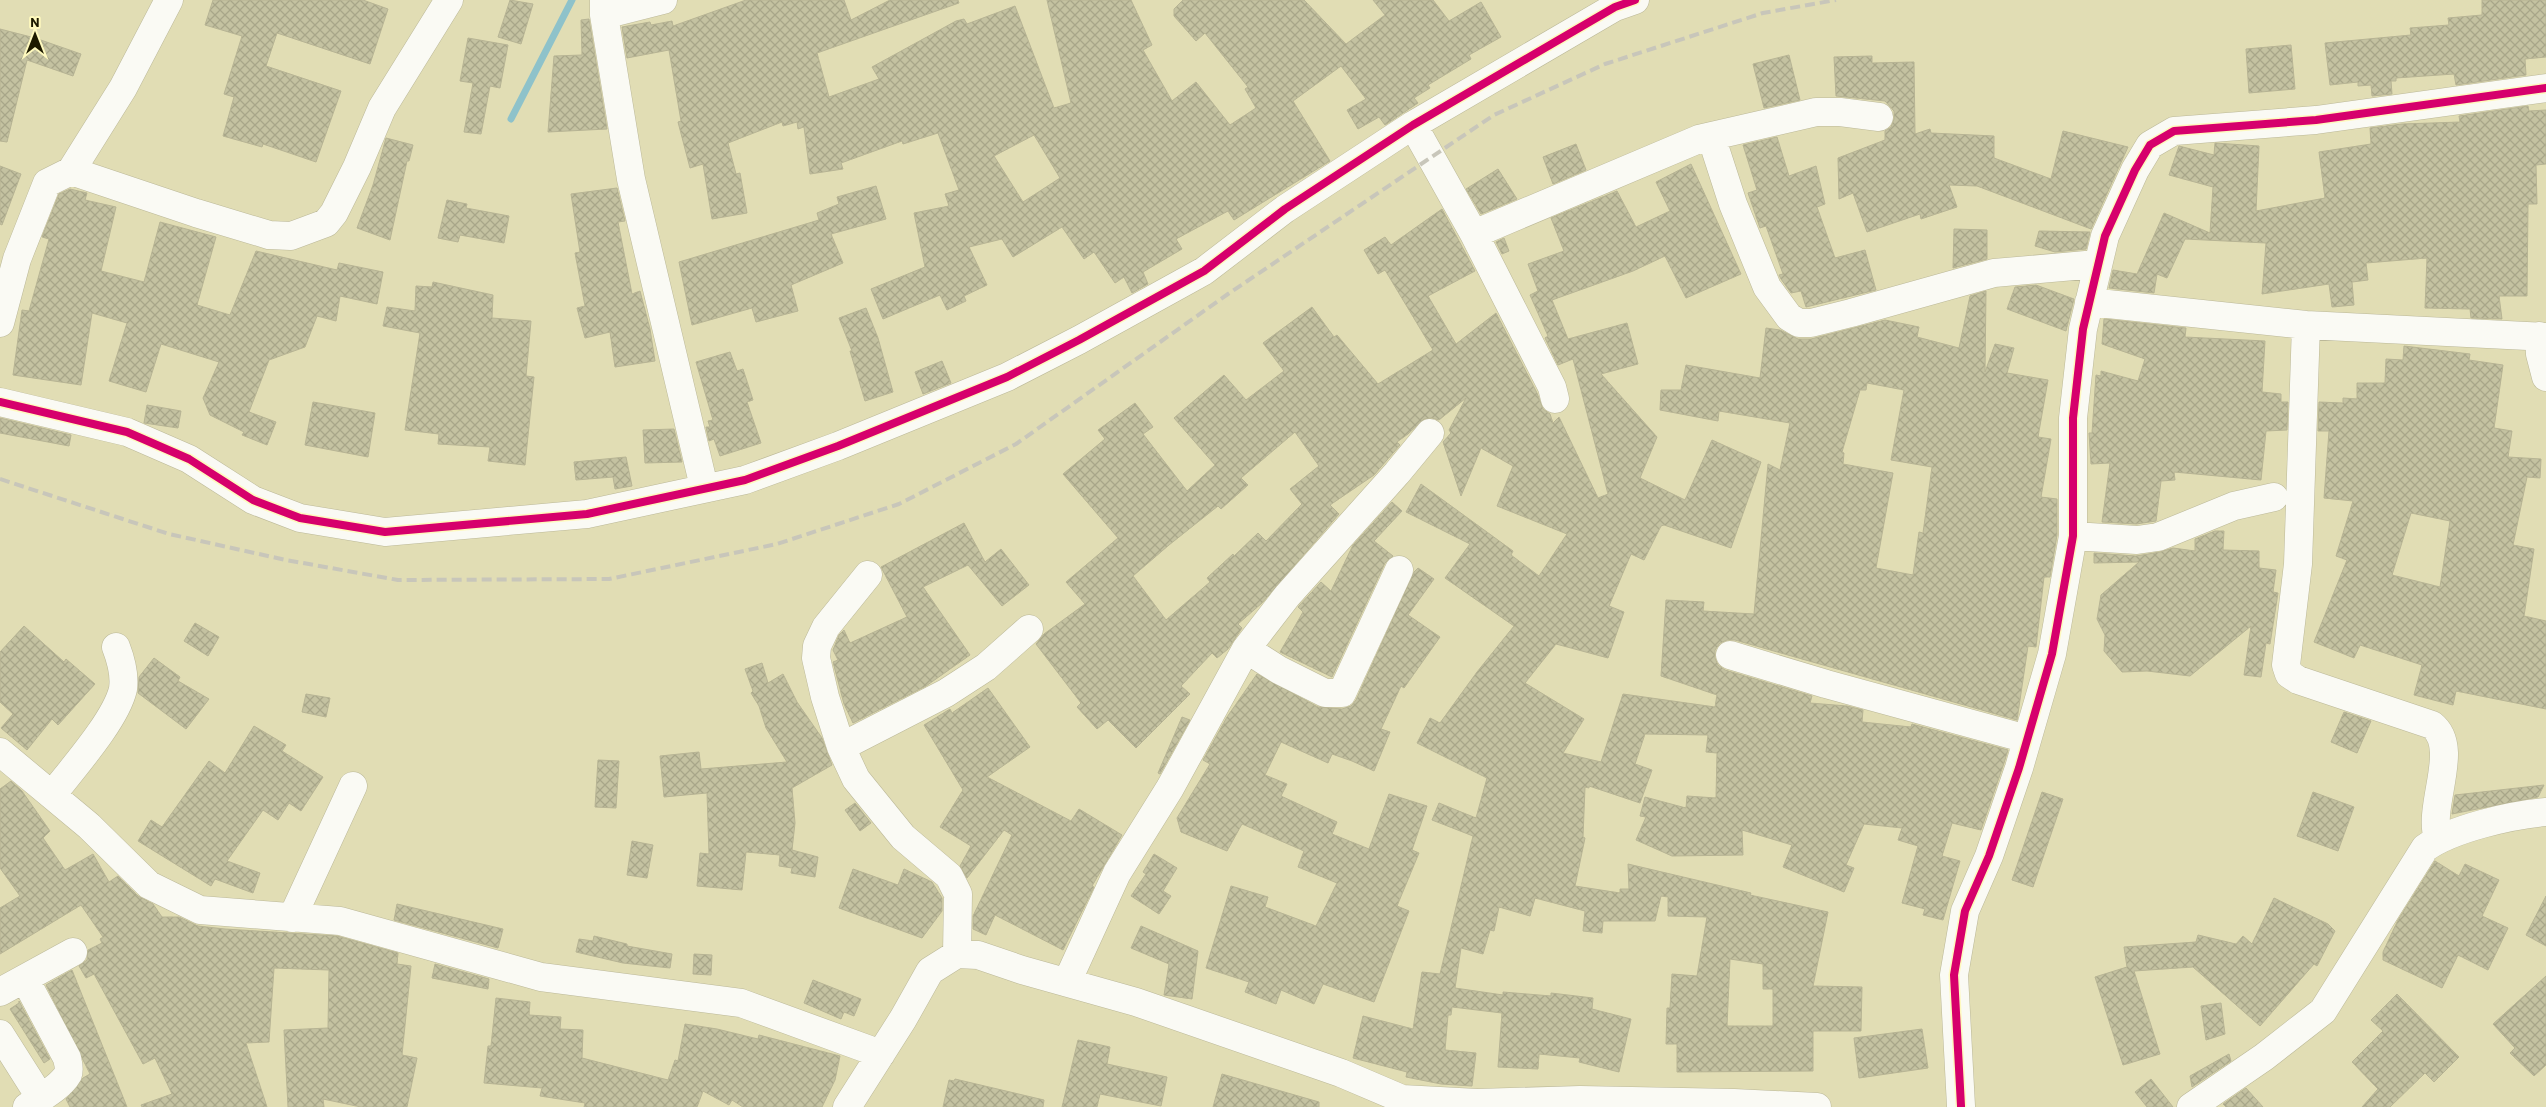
<svg xmlns="http://www.w3.org/2000/svg" width="2546" height="1107" font-family="Barlow,sans-serif">
<style>
.lines{fill:none;stroke-linecap:round;stroke-linejoin:round}
.stream{stroke:#8ec2ca;stroke-width:7}
.building{fill:url(#building-cross-hatch);stroke:#b7b494;fill-rule:evenodd}
.minor-casing{stroke:#bbb898;stroke-width:29}
.minor{stroke:#fafaf4;stroke-width:28}
.rail{stroke:#c8c6ba;stroke-width:4;stroke-dasharray:10 5;stroke-linecap:butt}
.cycleway-casing{stroke:#fef9be;stroke-width:11}
.cycleway{stroke:#d6006c;stroke-width:8}
</style>
<defs>
<pattern id="building-cross-hatch" width="8" height="8" patternUnits="userSpaceOnUse" patternTransform="scale(1.25)"><rect width="8" height="8" fill="#c4c2a1"/><path d="M0 0l8 8M0 8l8-8" fill="none" stroke="#a8a689"/></pattern>
</defs>
<rect width="100%" height="100%" fill="#e1ddb4"/>
<g class="lines">
<path class="stream" d="M511 119 572 0"/>
</g>
<path class="building" d="M213 0H363L388 9 370 64 277 33 266 66 341 91 316 162 263 144 262 147 223 136 234 97 224 94 242 36 205 25Z
M510 0 533 4 521 44 498 37Z
M746 0H844L851 20 890 0H958L959 3 817 53 829 97 879 79 872 67 956 21 964 19 967 24 1015 6 1054 108 1071 103 1047 0H1131L1152 45 1143 50 1172 101 1196 82 1230 125 1256 108 1245 89 1248 87 1205 33 1196 41 1174 16V9L1183 0H1304L1346 44 1385 15 1373 0H1433L1449 21 1481 2 1501 37 1469 55 1471 59 1428 85 1430 88 1414 98 1418 103 1385 125 1379 117 1358 129 1347 110 1366 99 1341 66 1293 101 1330 161 1234 220 1228 211 1176 239 1182 249 1143 272 1148 284 1132 293 1124 277 1115 283 1094 252 1084 259 1062 227 1013 257 1002 239 969 247 987 285 964 296 966 301 947 310 940 295 883 319 871 289 925 267 914 213 949 206 945 194 959 190 938 133 903 144 902 141 841 163 843 169 810 174 804 127 798 129 797 122 783 126 782 122 728 143 736 174 740 173 747 213 712 219 703 164 690 168 678 122 681 121 669 50 627 58 622 27 650 22 651 25 672 21 673 26ZM1034 135 1060 178 1023 202 994 156Z
M2482 0H2546V57L2525 59 2526 75 2456 85 2454 74 2396 78V81H2391L2392 94 2372 96 2371 85 2358 86V82L2330 85 2325 43 2411 35 2410 28 2449 25 2448 18 2482 15Z
M589 19 607 129 548 132 554 56 582 55 581 20Z
M0 29 35 38 81 54 73 76 27 60 7 142 0 141Z
M468 38 508 45 500 88 490 86 481 134 464 132 473 83 460 81Z
M2291 45 2295 89 2249 93 2246 49Z
M1789 55 1800 100 1764 108 1753 64Z
M1872 56V63L1914 62 1915 134 1930 129 1931 133 1994 136V158L2051 179 2063 131 2128 147 2091 229 1977 186 1949 185 1957 207 1921 219 1920 214 1867 232 1853 193 1839 199 1838 158 1885 140V131L1891 127 1894 119V111L1885 101 1836 96 1834 57Z
M2528 106 2529 111 2546 110V164L2536 165 2537 204H2528L2527 296H2499L2502 319 2471 318 2470 309 2425 308 2427 258 2366 263 2368 280 2352 282 2354 305 2332 307 2329 284 2262 294 2266 243 2185 239 2167 278 2157 274 2154 293 2109 288 2113 270 2137 274 2164 213 2210 233 2213 187 2169 175 2179 146 2214 155 2215 143 2259 146 2256 211 2325 198 2319 152 2371 144 2370 128 2402 124 2460 122 2459 116Z
M1777 137 1789 176 1816 166 1825 204 1817 207 1835 258 1865 250 1876 290 1806 307 1801 291 1791 293 1781 279 1779 275 1783 274 1766 226 1760 228 1748 193 1757 190 1743 145Z
M386 138 413 145 409 161H407L390 240 357 228 373 185Z
M1576 144 1586 170 1553 184 1543 157Z
M1691 164 1741 274 1686 298 1665 256 1633 271 1552 300 1568 339 1627 323 1638 364 1601 374 1657 437 1640 478 1685 500 1712 440 1761 462 1731 548 1664 525 1661 526 1644 560 1631 554 1609 606 1624 612 1608 658 1556 644 1525 683 1584 719 1563 753 1601 762 1623 694 1715 707 1717 695 1661 676 1666 600 1704 602 1703 611 1754 614 1768 464 1780 470 1790 423 1719 411 1718 421 1660 410 1661 390H1681L1686 365 1760 378 1766 328 1780 330 1798 339H1811L1885 320 1919 327 1917 337 1959 348 1970 296 1986 291 1985 372 1995 344 2014 348 2007 373 2048 380 2038 437 2051 439 2041 497 2057 499V535L2050 577H2044L2036 647 2028 646 2017 720 1735 640H1727L1720 643 1715 650V658L1718 665 1725 670 1812 696 1810 703 1847 706 1863 710 1862 722 1911 727 1912 724 2008 750 2004 763 1981 830 1952 823 1942 856 1960 861 1943 920 1923 915 1925 909 1902 903 1918 846 1898 840 1902 828 1864 824 1846 865 1854 868 1844 892 1783 867 1792 845 1742 830 1743 855 1672 856 1636 840 1646 817 1640 816 1645 797 1686 808 1687 796 1716 798 1717 753 1706 752 1708 735 1645 734 1635 764 1652 770 1640 803 1589 786V788L1585 787 1583 837 1585 838 1575 886 1620 893V889H1629L1628 864 1751 893 1750 895 1828 912 1813 986 1862 987 1861 1031H1813V1071L1677 1072V1044H1666L1667 1008H1670L1672 974 1697 976 1707 917 1668 916V897L1661 896 1655 921H1603L1602 933 1583 931 1585 911 1535 898 1530 916 1499 907 1494 931 1490 930 1483 954 1461 948 1455 988 1503 995V992L1551 996V993L1593 998 1592 1009 1631 1019 1619 1072 1579 1062 1580 1058 1539 1054 1538 1069 1498 1067 1502 1013 1452 1007 1451 1015H1448L1445 1050 1476 1053 1472 1086 1441 1084 1406 1077 1407 1072 1353 1058 1363 1016 1413 1029 1422 972 1440 974 1473 836 1432 820 1439 803 1476 818 1487 778 1417 743 1430 718 1440 723 1477 672 1514 626 1445 578 1470 544 1406 512 1421 484 1513 551 1511 555 1539 576 1567 534 1497 506 1513 466 1481 448 1461 496 1443 442 1451 433 1449 430 1466 398 1439 420 1432 418 1424 419 1408 434 1397 442 1400 445 1374 475 1330 505 1339 514 1262 603 1238 624 1242 628 1228 649 1217 658 1212 653 1181 686 1190 694 1136 748 1108 720 1097 729 1077 707 1081 703 1036 644 1044 634 1085 604 1066 582 1118 538 1063 474 1105 439 1098 430 1135 403 1153 427 1143 434 1187 491 1215 465 1174 418 1224 375 1246 400 1284 371 1263 343 1312 307 1334 337 1337 335 1378 384 1433 350 1385 270 1378 274 1364 250 1385 237 1391 245 1442 209 1475 271 1428 296 1456 344 1496 313 1537 393 1543 409 1550 414 1553 423 1559 417 1598 498 1608 494 1573 359 1558 365 1545 338 1548 336 1530 295 1538 291 1528 264 1564 251 1551 218 1617 191 1636 227 1670 211 1656 182ZM1867 383 1904 390 1891 460 1932 467 1923 533 1919 532 1913 575 1876 568 1893 473 1843 464 1844 453 1842 452 1860 390H1866ZM1295 432 1319 466 1290 489 1302 504 1266 541 1258 533 1234 556 1233 554 1207 578 1210 582 1166 620 1133 576 1169 545 1218 506 1221 509 1248 485 1241 478ZM1730 959 1763 964V989H1773V1026H1727Z
M0 166 21 174 2 225 0 224Z
M1498 169 1517 199 1481 214 1466 189Z
M876 186 886 219 831 234 843 263 791 285 798 311 756 322 752 308 692 325 679 262 819 220 817 213 839 204 837 197Z
M617 188 625 221 618 222 632 294 640 291 650 329 655 361 615 367 610 332 585 338 577 308 585 306 575 253 580 252 571 194Z
M70 189 87 193 85 200 116 207 101 271 144 282 160 222 216 237 197 305 230 315 256 251 337 270 339 263 383 272 377 304 340 296 336 321 317 316 305 347 269 360 249 412 276 422 267 445 242 435 244 432 210 415 203 398 219 362 161 344 146 392 109 381 127 323 92 313 81 385 13 375 22 310 29 311 49 239 42 237 59 194Z
M447 200 467 204 466 208 509 216 504 243 460 235 458 242 438 238Z
M1954 229 1987 230V259L1953 268Z
M2039 231 2090 232 2086 249 2055 252 2035 246Z
M1504 238 1509 251 1502 254 1496 242Z
M433 282 493 295 492 318 531 321 526 376 534 377 525 465 488 461 490 447 438 444 439 434 405 430 420 333 383 326 387 307 415 311 416 286 432 287Z
M2036 285 2074 299 2066 331 2007 309 2015 287Z
M866 308 878 338 893 392 865 401 850 351H852L839 318Z
M2104 319 2186 328 2185 337 2265 341 2262 392 2281 394V402H2288L2287 430 2266 431 2261 480 2174 472 2175 480 2161 481 2156 521 2136 524 2102 522 2110 463 2091 464 2089 433H2092L2096 375 2101 376V371L2138 381 2145 359 2102 344Z
M2404 346 2470 354 2469 360 2503 365 2494 428 2512 431 2508 457 2541 459 2540 478 2527 477 2513 545 2534 549 2524 616 2546 621V709L2456 691 2453 705 2414 695 2422 665 2360 645 2354 658 2314 642 2347 560 2336 556 2353 501 2324 498 2329 431H2318L2319 402 2343 403V398L2357 399V383H2385L2386 359 2403 360ZM2411 513 2450 521 2440 587 2392 575Z
M730 352 737 371 743 369 753 400 747 402 761 443 720 456 714 439 709 441 706 427H710L708 421 713 420 696 362Z
M942 361 951 383 923 394 915 372Z
M313 402 375 413 368 457 305 445Z
M147 405 181 411 178 428 144 423Z
M0 418 71 435 69 446 0 433Z
M674 429 682 462 645 463 643 430Z
M626 457 632 486 615 489 613 477 576 480 574 462Z
M1392 502 1402 511 1374 541 1393 556 1385 563 1332 677 1280 652 1303 612 1298 607 1321 582 1331 591 1353 545Z
M964 523 985 562 1001 549 1029 585 1002 606 968 565 923 587 970 655 926 686 853 723 844 704 833 662 838 660 833 650 839 635 844 630 850 643 907 617 881 567Z
M2215 531H2224L2223 550 2259 551V568L2276 570 2273 592 2278 593 2270 644 2266 643 2261 677 2244 675 2251 626 2190 676 2147 671 2122 672 2104 651 2105 635 2097 619 2101 595 2139 562 2094 563V553L2136 556 2160 552 2173 548 2195 551V539Z
M1418 568 1434 579 1408 615 1440 637 1404 688 1401 686 1381 729 1390 732 1374 771 1352 761 1332 754 1328 763 1281 742 1265 775 1287 784 1281 796 1337 822 1332 834 1369 849 1389 794 1427 806 1412 850 1419 853 1397 906 1409 911 1374 1002 1323 984 1314 1004 1281 990 1276 1004 1245 992 1249 982 1206 968 1231 886 1268 897 1265 907 1316 926 1337 883 1298 867 1304 851 1242 824 1227 851 1181 832 1177 818 1210 764 1203 760 1227 717 1257 674 1318 707 1342 709 1351 706 1356 700 1414 572Z
M195 623 219 637 208 656 184 641Z
M24 626 64 662 66 659 95 684 58 725 52 719 27 750 1 728 13 714 0 702V652Z
M154 658 180 677 178 681 209 699 186 729 138 693 139 677Z
M762 663 768 683 783 674 797 702 822 738 832 765 792 788 795 823 792 850 818 857 815 877 791 873 792 868 779 866 780 855 746 852 742 890 697 886 700 853 709 854 707 793 664 797 660 756 699 752 701 769 787 762 766 728 759 706 751 693 753 691 745 669Z
M988 688 1030 747 987 777 1071 821 1079 809 1122 835 1092 886 1094 887 1063 950 995 915 986 935 973 929V916L1012 835 1004 830 967 878 960 866 971 846 940 827 963 790 924 725 950 709 952 713Z
M306 694 330 698 326 717 302 712Z
M2344 712 2371 721 2357 753 2331 742Z
M1182 717 1190 720 1160 774 1158 773Z
M254 726 286 745 282 751 323 777 301 811 289 803 278 820 263 810 227 861 260 873 253 893 215 879 211 886 138 841 151 820 162 827 209 761 225 773Z
M598 760 619 761 616 808 595 807Z
M11 781 22 791 50 831 43 838 65 870 93 854 109 882 118 876 138 896 153 904 162 917H179L198 926 225 929 337 936 398 953 397 964 411 966 402 1055 417 1058 407 1107H361L323 1099 324 1107H288L284 1030 328 1028 329 970 274 968 269 1042 246 1043 267 1107H142L141 1105 172 1094 155 1058 143 1064 94 974 86 978 79 966 87 960 88 950 102 943 100 939 103 937 81 905 0 954V908L20 896 0 868V789Z
M2544 785 2538 797 2452 814 2455 795Z
M2042 792 2063 799 2033 887 2012 880Z
M2313 792 2354 807 2338 851 2297 836Z
M855 803 871 823 860 831 845 810Z
M632 841 653 845 647 878 627 875Z
M1154 854 1177 868 1163 891 1171 896 1159 914 1131 896 1146 874 1143 872Z
M2435 861 2459 876 2465 864 2499 880 2482 916 2508 928 2488 970 2458 955 2442 988 2383 960V952L2398 920Z
M853 869 898 885 904 869 932 882 942 898V911L922 938 839 908Z
M2546 896V946L2526 935Z
M2274 898 2328 924 2335 931 2317 966 2314 964 2260 1026 2193 967 2134 971 2160 1054 2123 1065 2095 977 2127 967 2124 947 2196 942 2198 935 2236 944 2243 936 2252 944Z
M397 904 503 929 498 948 394 920Z
M1141 926 1198 951 1192 999 1164 995 1169 964 1131 948Z
M594 936 627 944V946L672 954 670 968 623 963 576 952 579 939 593 941Z
M694 954 712 955 711 975 693 974Z
M435 964 489 979 488 989 432 978Z
M72 970 127 1107H70L66 1099 83 1078 90 1074 46 985Z
M2546 976V1065L2534 1076 2510 1053 2515 1048 2493 1024Z
M813 980 861 999 854 1016 844 1012 841 1019 804 1003Z
M2397 994 2459 1057 2434 1082 2425 1073 2390 1107H2362L2378 1089 2352 1062 2383 1031 2371 1020Z
M496 998 530 1002 529 1015 561 1017 560 1029 583 1030 582 1058 668 1080 675 1060 678 1061 685 1024 717 1029 758 1039 759 1035 840 1056 835 1080 822 1107H743L732 1100 729 1105 703 1091 697 1107H584L585 1103 540 1096 542 1088 484 1083 488 1046H491Z
M19 1001 50 1059 44 1063 10 1009 19 1003Z
M2221 1003 2225 1034 2206 1040 2201 1006Z
M1922 1029 1928 1068 1859 1078 1854 1038Z
M1078 1040 1110 1047 1107 1064 1167 1077 1161 1106 1100 1094 1097 1107H1062Z
M2229 1054 2231 1061 2192 1087 2190 1076Z
M1222 1074 1319 1102V1107H1213Z
M955 1079 1044 1100 1043 1107H943L949 1080 954 1081Z
M2151 1079 2173 1107H2147L2135 1092Z
M2246 1088 2263 1107H2226L2223 1104Z"/>
<g class="lines">
<defs>
<path id="minor" d="M604 0V15L631 179 704 487
M604 15 663 0
M1413 125 1474 234
M1711 136 1733 204 1767 287 1789 317 1799 323H1811L1851 313 1994 273 2097 264
M71 171 196 213 269 235 291 236 326 223 334 213 357 167 382 108 449 0
M2089 302 2306 325 2546 337
M0 323 17 259 47 183 71 171 123 88 169 0
M2306 325 2298 564 2286 665 2289 674 2298 680 2432 725C2461 748 2427 805 2438 839
M2539 336 2540 354 2546 377
M1555 399 1552 387 1474 234 1699 139 1816 112H1840L1879 117
M0 402 127 432 189 459 253 500 300 518 385 532 587 514 745 480 838 446 1007 377 1079 340 1204 271 1285 209 1413 125 1615 7 1635 0
M2073 536 2137 540 2158 537 2234 506 2274 497
M868 575 826 627 817 646 816 658 825 697 841 747 856 779 903 837 949 876 958 894 957 954
M1246 649 1279 670 1325 693H1342L1399 570
M1730 655 1826 684 2027 739
M841 747 946 693 986 667 1029 629
M0 752 89 826 149 885 200 910 340 921 541 977 741 1003 881 1054
M52 795C72 769 116 720 123 689 125 675 121 660 116 647
M292 918 353 786
M25 979 67 1058C68 1063 70 1069 68 1074 60 1088 40 1098 27 1107
M1067 982 1117 873 1170 788 1246 649 1287 596 1397 473 1430 433
M0 992 73 952
M0 1034 40 1097
M1961 1106 1954 975 1965 911 1989 856 2019 768 2052 654 2073 536V418L2083 329 2105 236 2135 170 2150 145 2174 131 2316 120 2546 88
M847 1107 903 1019 930 971 957 954 978 955 1022 970 1136 1002 1341 1073 1402 1099 1477 1103 1580 1100 1734 1103 1817 1107
M2191 1107 2264 1057 2323 1011 2425 848C2453 828 2512 815 2546 812"/>
</defs>
<use href="#minor" class="minor-casing"/>
<use href="#minor" class="minor"/>
<path class="rail" d="M0 479 169 534 286 560 398 580 609 579 777 544 899 504 1016 444 1228 294 1494 115 1605 64 1763 13 1836 0"/>
<defs>
<path id="cycleway" d="M0 402 127 432 189 459 253 500 300 518 385 532 587 514 745 480 838 446 1007 377 1079 340 1204 271 1285 209 1413 125 1615 7 1635 0
M1961 1106 1954 975 1965 911 1989 856 2019 768 2052 654 2073 536V418L2083 329 2105 236 2135 170 2150 145 2174 131 2316 120 2546 88"/>
</defs>
<use href="#cycleway" class="cycleway-casing"/>
<use href="#cycleway" class="cycleway"/>
</g>
<g transform="translate(35 35)" stroke="#fef9be" stroke-width="4" paint-order="stroke">
<path d="M0-4L9 19L0 12L-9 19Z" fill="#1d1a00"/>
<text y="-8" font-size="14" font-weight="bold" text-anchor="middle" fill="#1d1a00">N</text>
</g>
</svg>
